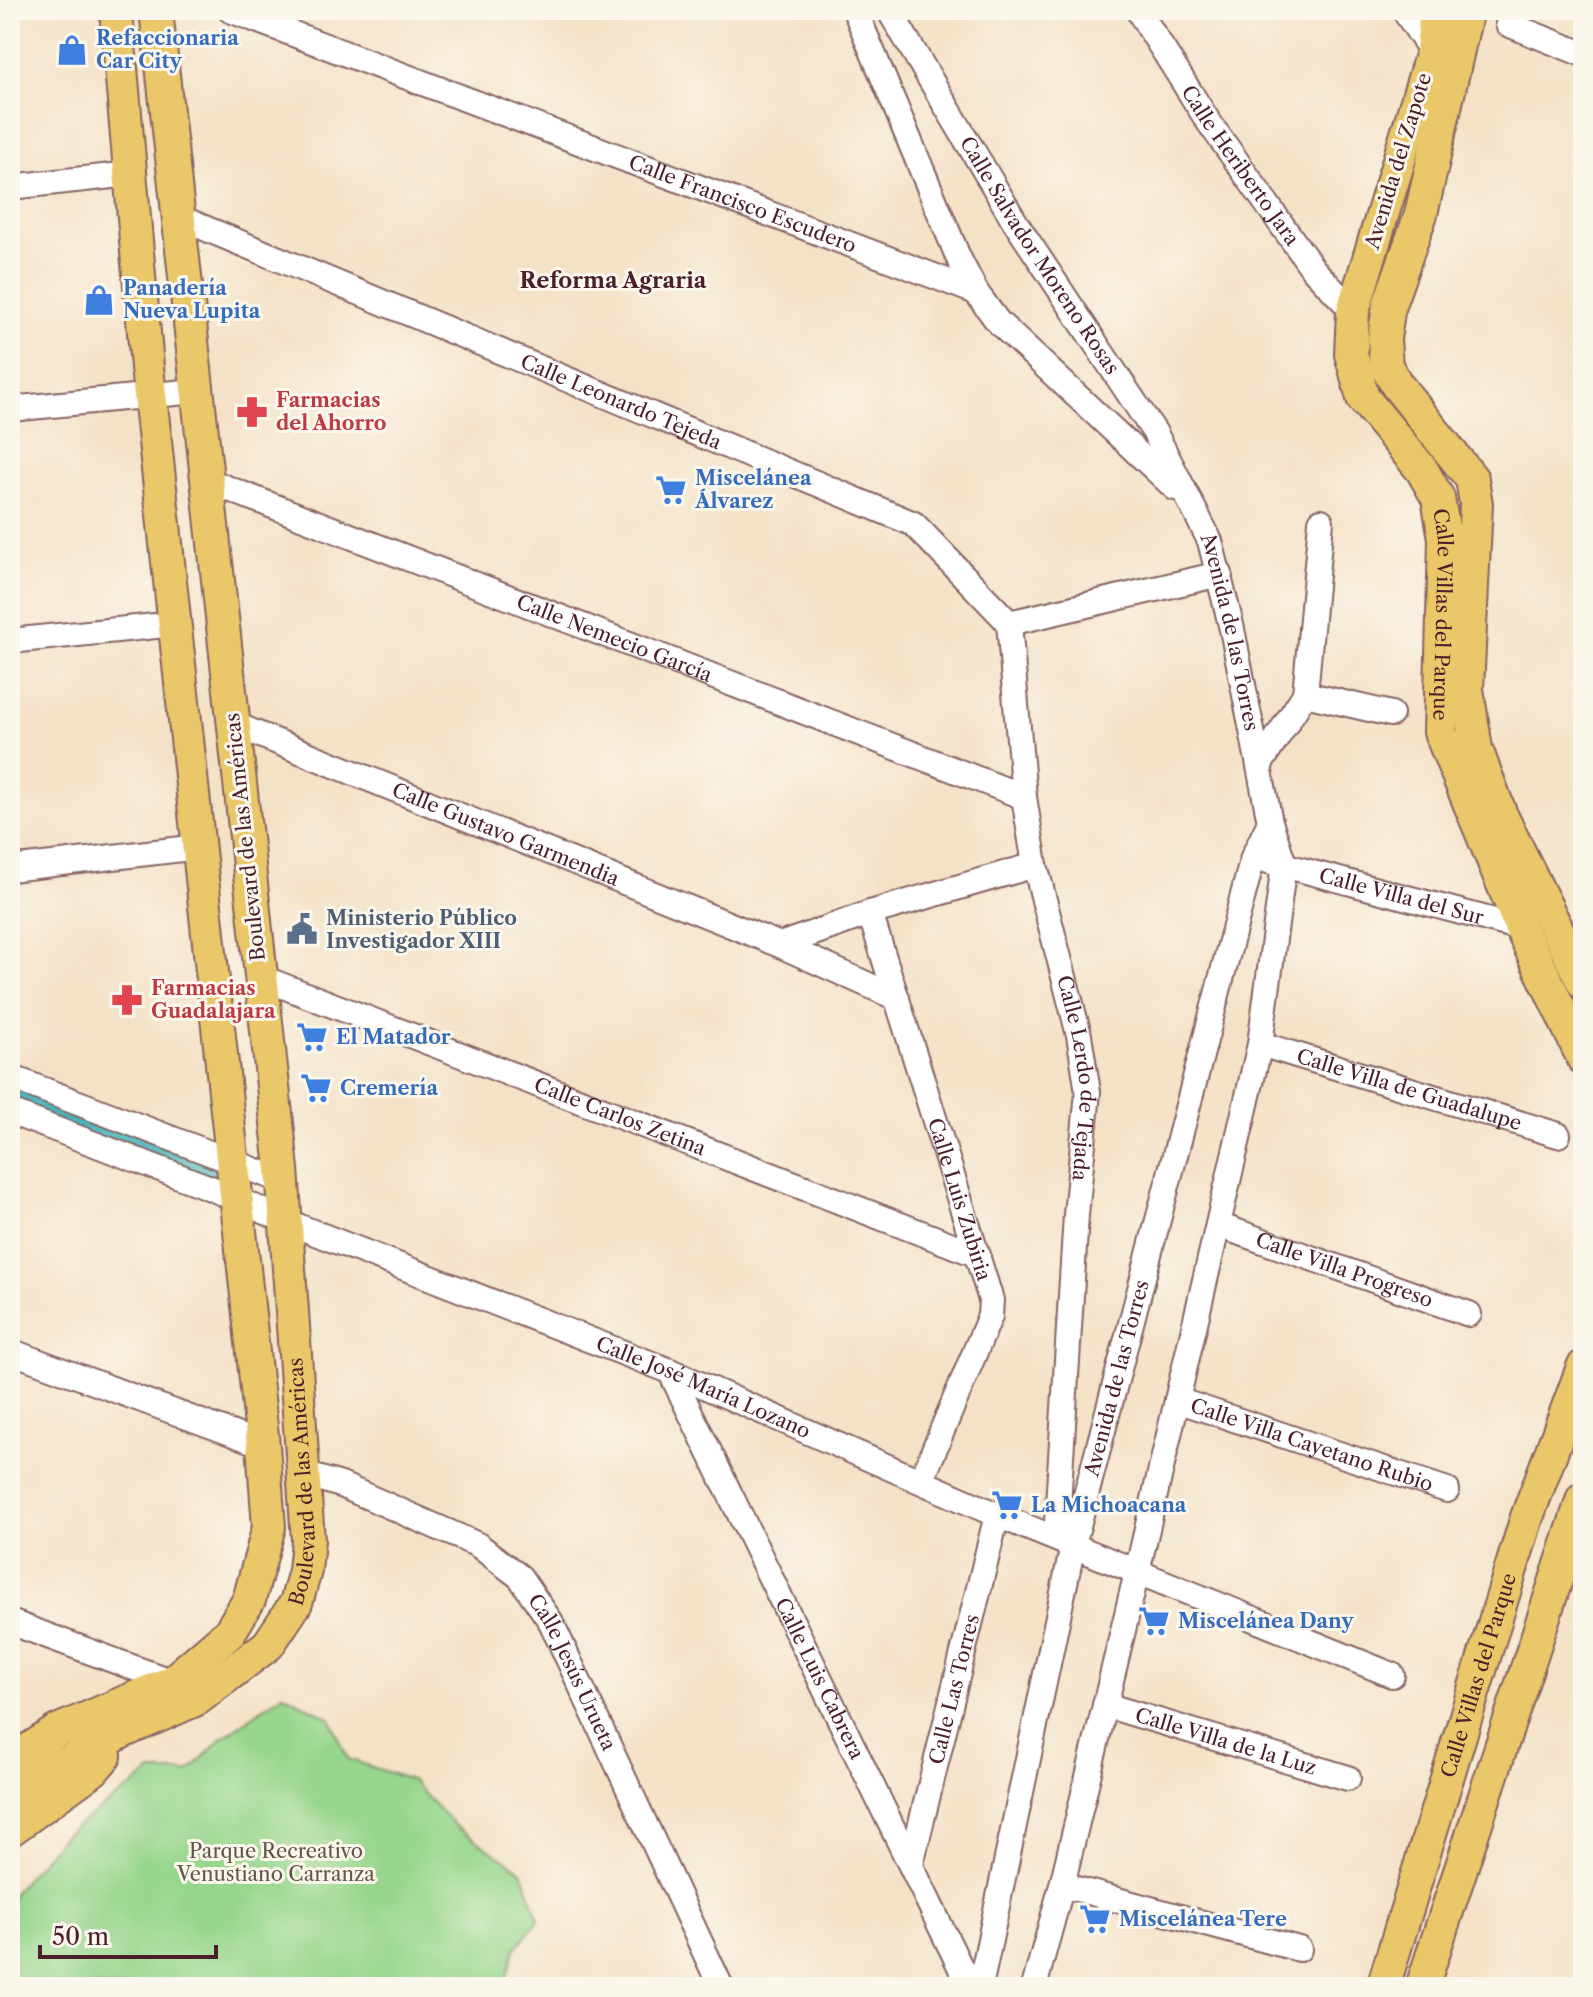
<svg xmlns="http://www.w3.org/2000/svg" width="1593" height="1997" font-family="'Libre Caslon Text',serif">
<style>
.green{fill:#97d68c;stroke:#707a5c;stroke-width:2}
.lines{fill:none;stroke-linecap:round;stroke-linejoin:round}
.canal{stroke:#44b4bc;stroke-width:24}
.minor-casing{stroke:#866362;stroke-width:28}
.major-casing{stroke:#866362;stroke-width:36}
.minor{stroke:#fff;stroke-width:24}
.major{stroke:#eac769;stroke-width:32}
.labels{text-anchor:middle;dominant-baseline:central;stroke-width:6;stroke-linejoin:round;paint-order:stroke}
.shop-label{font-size:20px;font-weight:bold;fill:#366cbe;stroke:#fbf7ec;text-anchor:start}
.street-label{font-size:20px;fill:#4a1f2b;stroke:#fbf7ec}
.health-label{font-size:20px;font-weight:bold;fill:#be3a42;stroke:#fbf7ec;text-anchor:start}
.service-label{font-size:20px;font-weight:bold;fill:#4e5e75;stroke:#fbf7ec;text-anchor:start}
.park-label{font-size:20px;fill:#615648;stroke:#fbf7ec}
.neighbourhood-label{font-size:22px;font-weight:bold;fill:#4a1f2b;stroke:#fbf7ec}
</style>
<rect width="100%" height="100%" fill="#fbf7ec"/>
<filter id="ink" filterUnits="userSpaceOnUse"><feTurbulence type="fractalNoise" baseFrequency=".0125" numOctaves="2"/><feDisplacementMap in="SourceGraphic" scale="16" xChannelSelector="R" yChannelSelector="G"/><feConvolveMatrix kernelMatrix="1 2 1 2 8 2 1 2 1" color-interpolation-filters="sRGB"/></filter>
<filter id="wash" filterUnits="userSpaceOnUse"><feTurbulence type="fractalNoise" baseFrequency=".006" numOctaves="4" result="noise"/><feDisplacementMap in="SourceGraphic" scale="32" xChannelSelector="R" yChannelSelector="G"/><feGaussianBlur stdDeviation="1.8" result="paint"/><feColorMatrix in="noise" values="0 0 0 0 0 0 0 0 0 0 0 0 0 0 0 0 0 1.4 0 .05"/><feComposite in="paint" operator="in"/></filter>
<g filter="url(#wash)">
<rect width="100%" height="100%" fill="#f4e2c7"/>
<path class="green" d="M283 1694 330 1718 348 1759 411 1780 455 1826 522 1871 539 1920 515 1949 504 1987H10V1906L14 1892 64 1835 152 1772H189L221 1739Z"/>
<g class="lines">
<path class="canal" d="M10 1094 209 1169"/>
</g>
</g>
<g filter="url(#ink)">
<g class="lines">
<defs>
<g id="minor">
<path id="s1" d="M230 10 976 292"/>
<path d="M855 10 959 259 976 292 998 322 1175 488"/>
<path id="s2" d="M889 10 1017 225 1155 433 1210 541 1232 629 1270 822"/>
<path id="s3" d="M1138 10 1208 121 1313 269 1353 311"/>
<path d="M1404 10 1432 52"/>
<path d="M1508 24 1583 54"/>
<path d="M10 187 131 174"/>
<path id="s4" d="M178 217 914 524 1009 623"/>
<path d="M10 409 196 391"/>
<path id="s5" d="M206 480 1024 797"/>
<path id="s6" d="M1009 623 1024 797 1035 865 1079 1035 1088 1092 1076 1215 1056 1538"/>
<path d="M1009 623 1220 574"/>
<path d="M10 641 175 624"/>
<path d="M1305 694 1391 714"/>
<path id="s7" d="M233 724 780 945 897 998"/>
<path d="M1259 766 1305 694 1321 521"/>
<path id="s8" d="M1268 861 1521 928"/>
<path d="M10 869 199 847"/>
<path id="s9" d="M870 913 991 1300 990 1316 921 1481"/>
<path d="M780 945 870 913 1035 865"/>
<path id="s10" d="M260 977 978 1255"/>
<path id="s11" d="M1260 1044 1558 1135"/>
<path d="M10 1077 283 1181"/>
<path id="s12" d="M10 1112 213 1189 305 1229 670 1371 997 1515 1392 1675"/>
<path id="s13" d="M1218 1225 1469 1314"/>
<path d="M10 1351 263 1445"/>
<path id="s14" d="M670 1371 970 1987"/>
<path id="s15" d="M1177 1400 1447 1490"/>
<path id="s16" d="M304 1474 341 1485 478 1545 520 1577 551 1622 721 1987"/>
<path d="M10 1622 172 1682"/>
<path id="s17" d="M1105 1705 1348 1778"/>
<path id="s18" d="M911 1864 997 1515"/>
<path d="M1062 1885 1299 1949"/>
<path id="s19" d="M980 1987 1073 1545 1253 857 1270 822 1284 864 1260 1044 1137 1572 1062 1885 1034 1987"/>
</g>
<g id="major">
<path id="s20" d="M1436 10 1432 52 1353 311 1351 354 1363 398 1422 470 1438 498 1445 539 1440 732 1521 928 1583 1058"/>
<path d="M1467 10 1421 214 1389 305 1384 339 1386 366 1397 385 1472 479 1476 504 1467 689 1476 749 1501 815 1583 982"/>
<path d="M10 1762 57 1731 172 1682 229 1633 249 1600 269 1527 263 1445 147 367 116 10"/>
<path id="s21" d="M10 1794 122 1732 197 1699 268 1645 296 1603 305 1571 308 1540 282 1169 156 10"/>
<path d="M10 1830 93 1770 105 1756"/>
<path id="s22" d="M1383 1987 1527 1517 1583 1367"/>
<path d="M1422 1987 1583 1498"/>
</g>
</defs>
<use href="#minor" class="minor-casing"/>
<use href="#major" class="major-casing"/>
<use href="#minor" class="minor"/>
<use href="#major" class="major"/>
</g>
</g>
<defs>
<symbol id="shop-bare" viewBox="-9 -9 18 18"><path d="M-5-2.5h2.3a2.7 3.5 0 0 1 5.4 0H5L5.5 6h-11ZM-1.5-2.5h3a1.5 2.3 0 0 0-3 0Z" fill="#3f7fe0" stroke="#fbf7ec" stroke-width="2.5" paint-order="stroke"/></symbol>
<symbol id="pharmacy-bare" viewBox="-9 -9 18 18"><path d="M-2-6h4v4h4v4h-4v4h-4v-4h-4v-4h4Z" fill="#e0444e" stroke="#fbf7ec" stroke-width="2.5" paint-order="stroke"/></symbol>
<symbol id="supermarket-bare" viewBox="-9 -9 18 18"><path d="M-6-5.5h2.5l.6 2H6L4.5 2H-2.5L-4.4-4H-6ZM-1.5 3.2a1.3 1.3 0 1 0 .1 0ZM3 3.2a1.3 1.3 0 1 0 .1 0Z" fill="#3f7fe0" stroke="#fbf7ec" stroke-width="2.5" paint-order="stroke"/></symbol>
<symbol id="civic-bare" viewBox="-9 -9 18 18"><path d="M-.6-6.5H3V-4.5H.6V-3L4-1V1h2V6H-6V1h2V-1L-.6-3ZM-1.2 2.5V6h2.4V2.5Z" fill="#5c6f8a" stroke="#fbf7ec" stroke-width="2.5" paint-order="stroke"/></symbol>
</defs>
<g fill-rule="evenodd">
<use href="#shop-bare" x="50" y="28" width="44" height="44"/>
<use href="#shop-bare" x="77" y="278" width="44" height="44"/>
<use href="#pharmacy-bare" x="230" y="390" width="44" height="44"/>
<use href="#supermarket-bare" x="649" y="468" width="44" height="44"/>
<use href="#civic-bare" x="280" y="907" width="44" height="44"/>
<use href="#pharmacy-bare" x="105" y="978" width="44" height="44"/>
<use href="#supermarket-bare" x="290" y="1015" width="44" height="44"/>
<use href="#supermarket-bare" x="294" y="1066" width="44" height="44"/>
<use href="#supermarket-bare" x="985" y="1483" width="44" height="44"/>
<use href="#supermarket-bare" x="1132" y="1599" width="44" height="44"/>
<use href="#supermarket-bare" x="1073" y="1897" width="44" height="44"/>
</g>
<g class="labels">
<g class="shop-label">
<text x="96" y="38">Refaccionaria<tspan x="96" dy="23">Car City</tspan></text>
<text x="123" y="288">Panadería<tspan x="123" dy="23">Nueva Lupita</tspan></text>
<text x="695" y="478">Miscelánea<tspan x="695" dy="23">Álvarez</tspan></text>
<text x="336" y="1037">El Matador</text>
<text x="340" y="1088">Cremería</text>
<text x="1031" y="1505">La Michoacana</text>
<text x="1178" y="1621">Miscelánea Dany</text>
<text x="1119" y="1919">Miscelánea Tere</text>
</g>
<g class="street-label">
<text transform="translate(1398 161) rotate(-73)">Avenida del Zapote</text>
<text stroke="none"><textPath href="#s3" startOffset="186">Calle Heriberto Jara</textPath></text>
<text stroke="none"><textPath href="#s1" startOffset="548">Calle Francisco Escudero</textPath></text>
<text stroke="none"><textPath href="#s2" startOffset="288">Calle Salvador Moreno Rosas</textPath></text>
<text stroke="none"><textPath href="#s4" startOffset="480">Calle Leonardo Tejeda</textPath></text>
<text stroke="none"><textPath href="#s20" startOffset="644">Calle Villas del Parque</textPath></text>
<text stroke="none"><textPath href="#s2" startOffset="714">Avenida de las Torres</textPath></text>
<text stroke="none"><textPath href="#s5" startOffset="438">Calle Nemecio García</textPath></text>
<text stroke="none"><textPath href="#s7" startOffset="294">Calle Gustavo Garmendia</textPath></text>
<text transform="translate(245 837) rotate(-96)">Boulevard de las Américas</text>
<text stroke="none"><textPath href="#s8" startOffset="138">Calle Villa del Sur</textPath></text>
<text stroke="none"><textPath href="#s6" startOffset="462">Calle Lerdo de Tejada</textPath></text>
<text stroke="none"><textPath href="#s11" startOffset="156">Calle Villa de Guadalupe</textPath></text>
<text stroke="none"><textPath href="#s10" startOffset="386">Calle Carlos Zetina</textPath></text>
<text stroke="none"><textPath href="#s9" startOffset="300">Calle Luis Zubiria</textPath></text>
<text stroke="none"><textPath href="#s13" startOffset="134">Calle Villa Progreso</textPath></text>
<text stroke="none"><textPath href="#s19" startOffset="624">Avenida de las Torres</textPath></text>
<text stroke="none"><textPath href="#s12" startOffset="746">Calle José María Lozano</textPath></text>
<text stroke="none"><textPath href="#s15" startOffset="142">Calle Villa Cayetano Rubio</textPath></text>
<text stroke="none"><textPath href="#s21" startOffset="472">Boulevard de las Américas</textPath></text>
<text stroke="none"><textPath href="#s16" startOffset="350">Calle Jesús Urueta</textPath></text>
<text stroke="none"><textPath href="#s22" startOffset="326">Calle Villas del Parque</textPath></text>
<text stroke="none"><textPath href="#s14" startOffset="342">Calle Luis Cabrera</textPath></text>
<text stroke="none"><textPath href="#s18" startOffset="180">Calle Las Torres</textPath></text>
<text stroke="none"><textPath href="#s17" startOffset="126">Calle Villa de la Luz</textPath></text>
</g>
<g class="health-label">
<text x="276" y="400">Farmacias<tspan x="276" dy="23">del Ahorro</tspan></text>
<text x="151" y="988">Farmacias<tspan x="151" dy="23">Guadalajara</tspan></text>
</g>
<g class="service-label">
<text x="326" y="918">Ministerio Público<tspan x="326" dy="23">Investigador XIII</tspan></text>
</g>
<g class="park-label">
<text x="276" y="1851">Parque Recreativo<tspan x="276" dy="23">Venustiano Carranza</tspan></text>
</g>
<g class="neighbourhood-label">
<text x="613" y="280">Reforma Agraria</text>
</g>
</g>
<rect width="1593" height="1997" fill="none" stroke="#fbf7ec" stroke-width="40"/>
<path d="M40 1945v12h176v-12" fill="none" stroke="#4a1f2b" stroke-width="4"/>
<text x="52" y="1945" font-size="24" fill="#4a1f2b" stroke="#fbf7ec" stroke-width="6" paint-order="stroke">50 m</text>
</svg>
